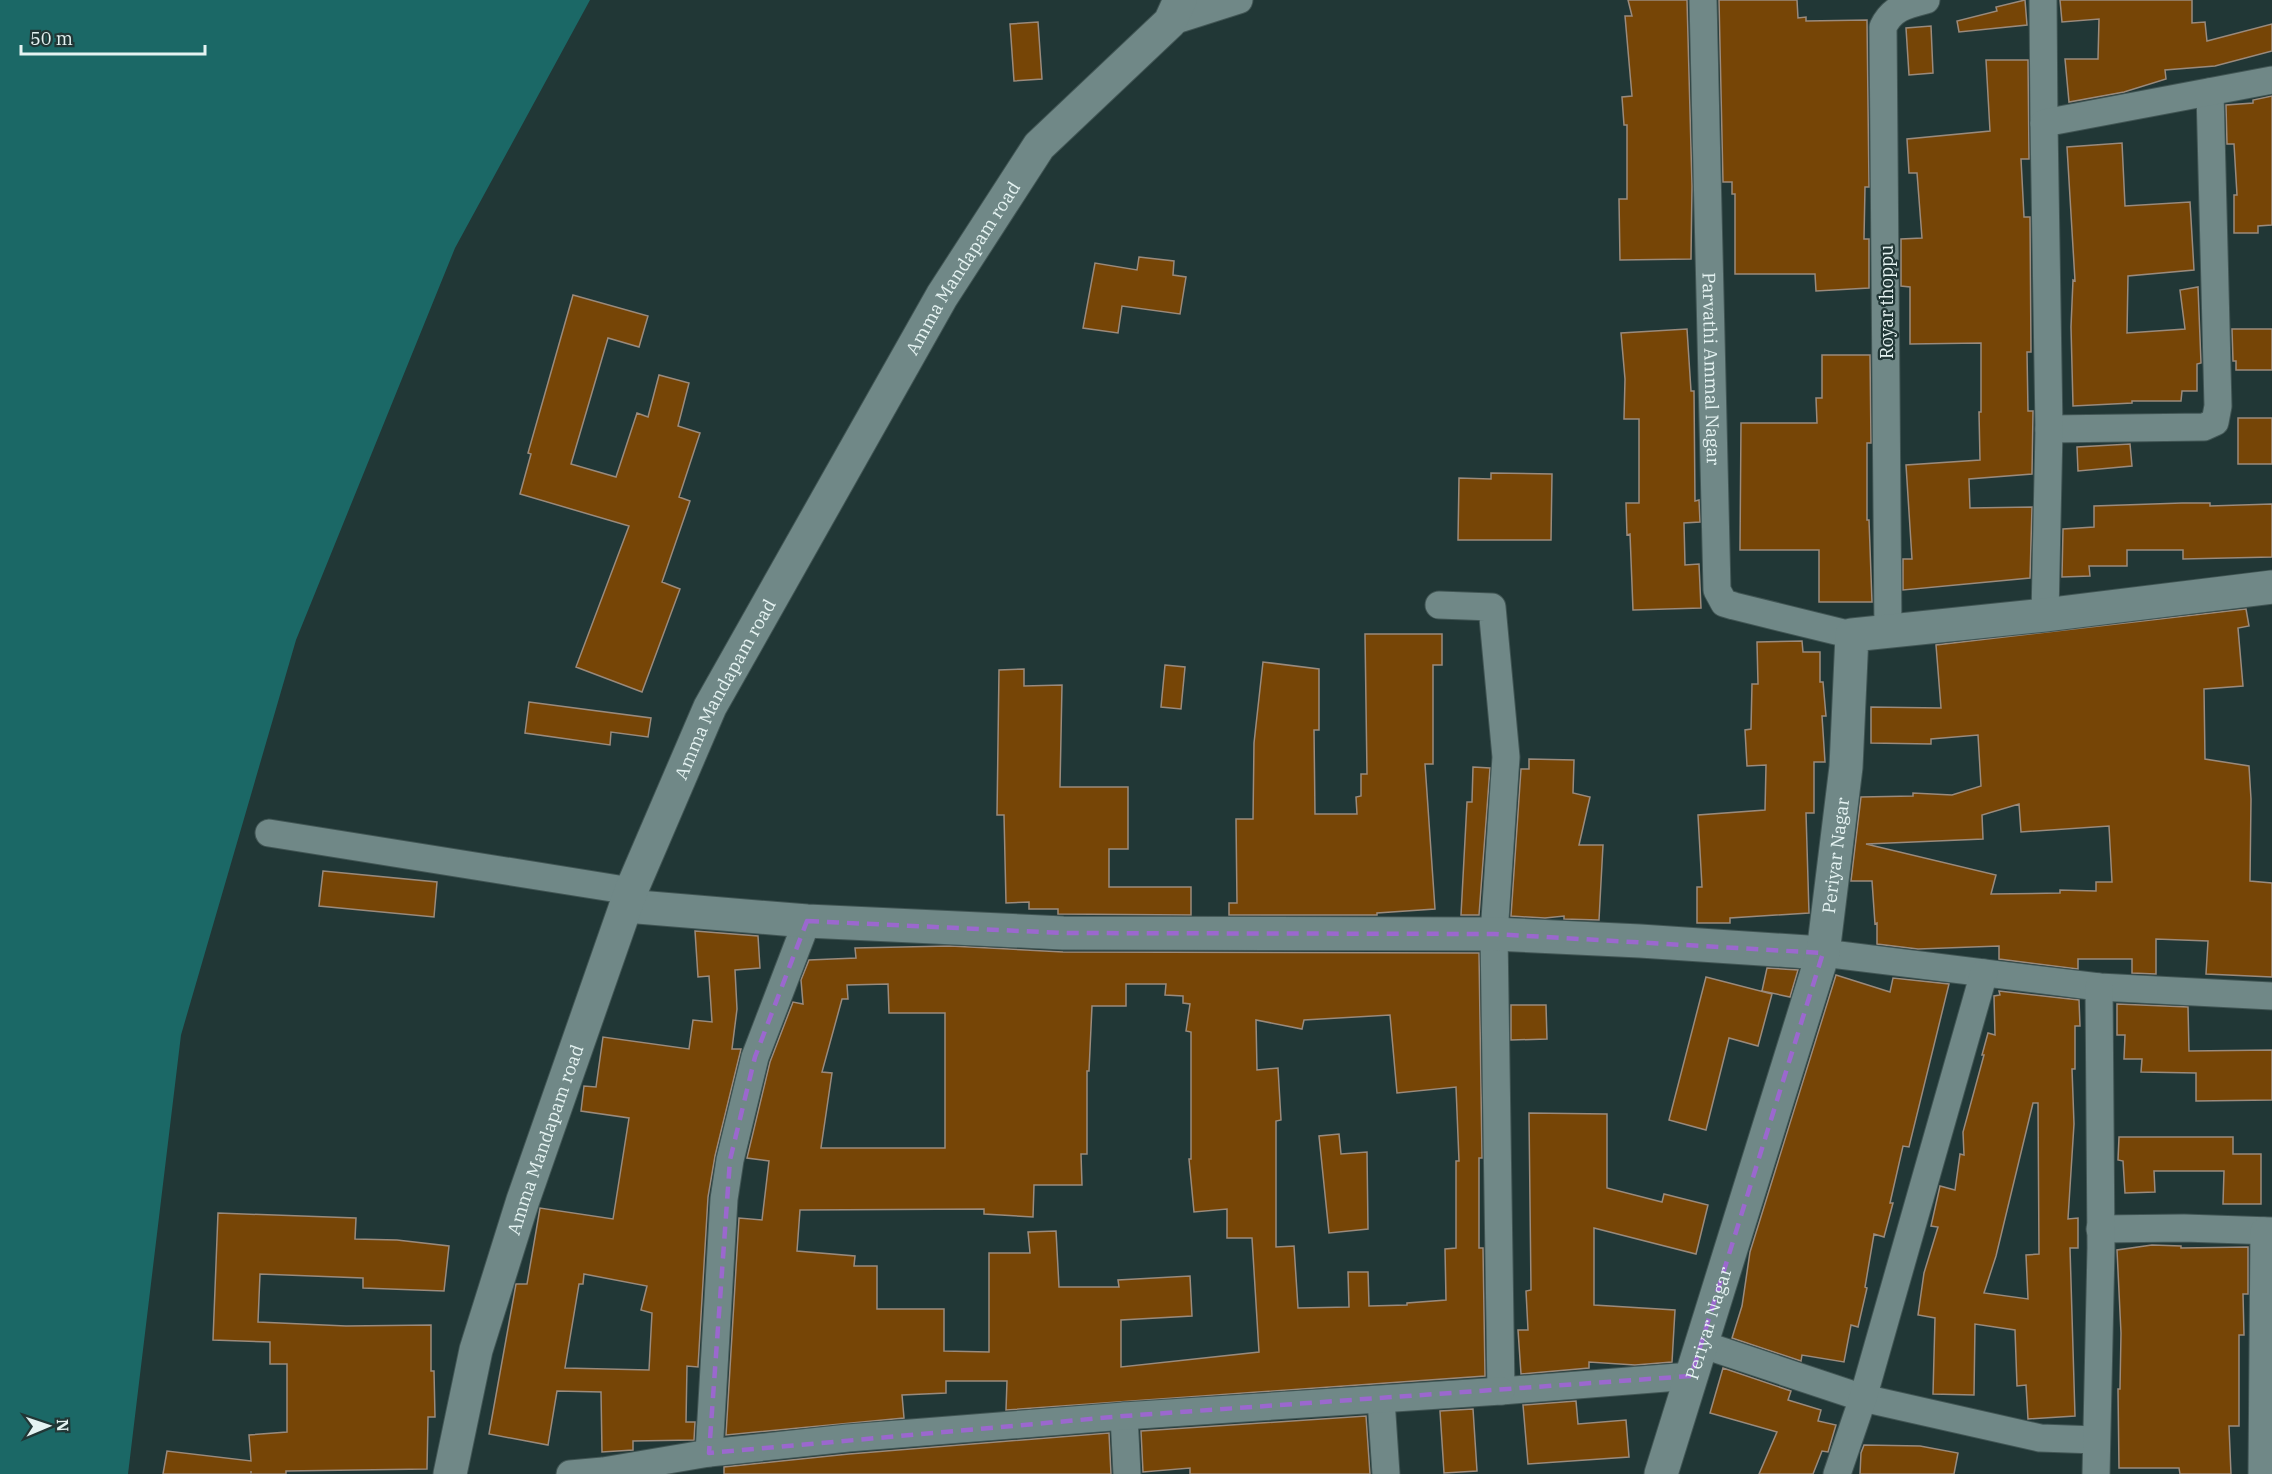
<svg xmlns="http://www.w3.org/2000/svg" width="2272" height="1474" font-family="'IBM Plex Serif',serif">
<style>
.water{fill:#1b6866}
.building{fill:#764506;stroke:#9a8a7c;stroke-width:1.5;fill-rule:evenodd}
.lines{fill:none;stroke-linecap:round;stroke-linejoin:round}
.minor-casing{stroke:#415554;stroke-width:29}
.tertiary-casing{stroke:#415554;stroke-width:35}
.secondary-casing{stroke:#415554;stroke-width:35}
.minor{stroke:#708887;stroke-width:27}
.tertiary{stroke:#708887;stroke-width:33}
.secondary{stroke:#708887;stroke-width:33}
.marked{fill:none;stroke:#9b68ce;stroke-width:4.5;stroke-dasharray:12 8;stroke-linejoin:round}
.labels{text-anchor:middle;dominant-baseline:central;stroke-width:4.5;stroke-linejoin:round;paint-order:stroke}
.street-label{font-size:18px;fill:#e5f3f2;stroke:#213736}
</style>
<rect width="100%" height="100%" fill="#213736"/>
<path class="water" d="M0 0H590L455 248 296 640 181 1035 128 1474H0Z"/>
<path class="building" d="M1628 0H1687L1692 186 1691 259 1620 260 1619 199H1627V125H1624L1622 97 1632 96 1625 16H1632Z
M1719 0H1797L1798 18 1806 17V21L1867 20 1869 187H1865L1864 239H1869V288L1816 291 1815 274H1735V194H1732V182H1723Z
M2025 0 2027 25 1959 32 1957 21 1997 11 1996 7Z
M2060 0H2192V23L2205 22 2207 41 2272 24V51L2215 66 2165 70 2166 79 2124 92 2069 102 2065 59H2098L2099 19 2062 22Z
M1038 22 1042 79 1014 81 1010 24Z
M1931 26 1933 73 1909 75 1906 28Z
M1986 60H2028L2029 159H2021L2024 217H2030L2031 352H2027L2028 411H2033L2032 474 1969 479 1970 508 2032 507 2030 578 1903 590V559H1912L1906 465 1980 460 1979 412H1981V343L1910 344V287L1901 286V239L1922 238 1917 173H1909L1907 139 1990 131Z
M2272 96V225L2258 226V233H2234V195H2237L2234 144H2227L2226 105 2253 103V100Z
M2122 143 2125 206 2190 202 2194 270 2128 276 2127 333 2185 329 2180 290 2198 287 2201 363 2197 364V391H2182L2181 401H2132V403L2073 406 2071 327 2073 280 2075 281 2067 147Z
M1139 257 1174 261 1173 275 1186 277 1180 314 1122 306 1118 333 1083 328 1095 263 1137 270Z
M573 295 648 316 639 347 608 338 571 464 616 477 637 413 648 417 659 375 689 383 678 426 700 433 679 497 690 501 662 582 680 589 642 692 576 667 629 526 520 494 531 454 528 453Z
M1687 329 1691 391H1694L1695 501 1699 500 1700 522 1684 523 1685 565 1699 564 1701 608 1633 610 1630 534 1627 535 1626 503H1639V419H1624L1625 379 1621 333Z
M2232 329H2272V370H2236V361H2233Z
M1822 355H1870L1871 443H1867V520H1869L1872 602H1819V550H1740L1741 423H1817L1816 398H1822Z
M2238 418H2272V464H2238Z
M2130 444 2132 466 2078 471 2077 447Z
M1491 473 1552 474 1551 540H1458L1459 478 1491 479Z
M2182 503H2210V506L2272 504V557L2183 559V550H2127V566H2089L2090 576 2062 577 2063 529 2094 527V506Z
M2246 609 2249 626 2238 628 2243 686 2204 689 2205 759 2249 766 2251 799 2250 881 2272 883V977L2206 974 2208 941 2156 939V974L2132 973V959H2078V969L1999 959V946L1918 949 1877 944V923L1875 924 1872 881H1851L1861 797 1913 796V793L1952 795 1981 786 1978 735 1931 739V744L1871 743V707L1941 708 1936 645ZM2019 804 2021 832 2109 826 2112 882H2096V891L2060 890V893L1991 894 1996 875 1866 844 1983 839 1982 815Z
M1365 634H1442V665H1433V764H1425L1435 909 1377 913V915H1229V903H1237L1236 819H1253L1254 743 1263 662 1319 669V730H1314L1315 814H1357L1356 797 1361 796V774H1367Z
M1802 641 1803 652H1820V682H1823L1826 716H1822L1825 762H1814V813H1806L1809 913 1730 918V923H1697V887H1702L1698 815 1765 810 1766 765 1747 766 1745 730 1751 729 1752 684H1758L1757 642Z
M1165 665 1185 667 1181 709 1161 707Z
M1024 669V686L1062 685 1060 787H1128V849H1109V887H1191V915L1058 914V909H1029V902L1006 903 1004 815H997L999 670Z
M529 702 651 718 648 737 611 732 610 745 525 733Z
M1529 759 1574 760 1573 793 1590 797 1579 845H1603L1599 920 1564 919V916L1545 918 1511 916 1521 769H1529Z
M1473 767 1490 768 1479 915H1461L1467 802H1472Z
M323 871 437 882 434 917 319 906Z
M695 931 758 936 760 968 735 970 737 1009 732 1049H741L715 1156 708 1197 698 1367 687 1366 686 1422H695L694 1440 633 1441V1450L602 1452 601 1392 557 1391 548 1445 489 1434 516 1284H527L540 1208 613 1219 629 1118 581 1111 584 1086 596 1087 603 1037 689 1049 693 1020 712 1022 709 976 698 977ZM584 1274 647 1286 641 1310 652 1313 649 1370 565 1368 579 1284H583Z
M950 946 1063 952 1479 953 1482 1158H1479V1248H1483L1485 1376 1006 1410 1007 1381H946V1393L902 1395 904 1418 726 1435 739 1218 762 1220 769 1161 747 1158 770 1062 793 1002 803 1004 801 980 809 960 856 958 855 948ZM888 984 889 1013H945V1148H821L832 1073 822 1072 842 999H848L847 985ZM1126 984H1166L1165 995 1183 996V1003L1190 1004 1186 1031 1191 1032V1159H1189L1194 1212 1227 1209V1238H1252L1259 1352 1121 1367V1320L1192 1316 1190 1276 1118 1280 1119 1287H1059L1056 1231 1028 1232 1030 1253H989V1352L944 1351V1309H877V1266H854L855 1256 797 1251 800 1210 984 1209V1214L1033 1217 1034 1185H1082L1081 1154H1087V1071H1089L1092 1006H1126ZM1390 1015 1397 1093 1456 1087 1459 1161H1456V1248L1445 1249 1446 1300 1407 1303V1305L1369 1306 1368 1272H1348L1349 1307 1298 1308 1294 1246 1276 1247V1121L1281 1120 1278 1068 1257 1070 1256 1020 1302 1029 1304 1020Z
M1767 968 1798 970 1790 997 1762 991Z
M1836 975 1890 992 1893 978 1949 984 1909 1147 1903 1146 1890 1203H1893L1884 1237 1874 1234 1865 1287 1867 1288 1858 1327 1851 1325 1844 1362 1802 1355 1801 1361 1732 1338 1742 1306 1750 1252Z
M1706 977 1772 994 1758 1046 1729 1038 1706 1130 1669 1120Z
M1999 991 2079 1000 2080 1026H2075V1069H2072L2074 1124 2068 1219 2078 1218V1248H2070L2075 1416 2028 1419 2026 1385 2017 1386 2015 1330 1975 1324 1974 1395 1933 1394 1935 1318 1918 1315 1924 1273 1938 1227 1931 1226 1940 1186 1955 1190 1960 1154 1964 1155 1963 1132 1984 1055H1982L1988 1033 1995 1035 1994 996 2000 995ZM2033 1103H2038L2039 1254 2026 1255 2028 1299 1984 1293 1996 1256Z
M2117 1004 2188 1007 2189 1051 2272 1050V1100L2196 1101V1073L2141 1072 2142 1059H2124L2125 1035H2117Z
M1511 1005H1546L1547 1039 1511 1040Z
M1529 1113 1607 1114V1188L1662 1202 1664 1194 1708 1205 1696 1254 1594 1228V1305L1675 1310 1672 1362 1635 1365 1589 1362V1368L1521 1374 1518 1330H1528L1526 1291 1531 1290Z
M1339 1134 1341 1154 1367 1152 1368 1229 1329 1233 1319 1136Z
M2119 1137H2233V1154H2261V1204H2223L2224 1171H2154L2155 1192 2125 1193 2123 1161 2118 1160Z
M218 1213 356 1218 355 1239 397 1240 449 1246 444 1291 363 1288V1278L260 1274 258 1322 346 1326 431 1325V1371H434L435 1417H428L427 1469 286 1471V1474H251V1471V1474H163L167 1451 251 1461 249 1435 287 1432V1364H270V1342L213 1340Z
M2152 1245 2181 1246V1248L2248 1247V1294H2243L2244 1335H2239V1426H2229L2231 1474H2180L2179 1468H2119L2118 1389H2120L2121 1333 2117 1250Z
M1723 1368 1791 1391 1788 1400 1821 1410 1818 1421 1836 1425 1828 1452 1822 1451 1813 1474H1759L1777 1432 1710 1413Z
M1576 1401 1578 1424 1626 1420 1629 1457 1528 1464 1523 1405Z
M1473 1409 1477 1471 1444 1473 1440 1411Z
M1366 1416 1370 1474H1190V1468L1143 1472 1141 1431Z
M1109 1433 1111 1474H724V1467L849 1454Z
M1864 1445 1920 1446 1958 1453 1954 1474H1860L1861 1453Z"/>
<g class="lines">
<defs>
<g id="minor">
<path id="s1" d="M1703 0 1717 590 1724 603 1734 606 1852 635"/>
<path d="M2043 0 2044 123"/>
<path d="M1170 22 1239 0"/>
<path d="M2049 429 2204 427 2215 422 2218 406 2210 92"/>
<path d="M1439 605 1492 607 1506 757 1494 934 1501 1391 1691 1376"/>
<path d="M2045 615 2049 429 2044 123 2272 80"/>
<path d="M1888 631 1883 27C1892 8 1906 5 1926 0"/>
<path d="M269 833 631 891"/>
<path d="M1823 953 2099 987 2272 996"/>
<path d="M2100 1229 2184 1228 2272 1231"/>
<path d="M1701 1344 1863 1398 2040 1438 2096 1440"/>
<path d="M1381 1400 1386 1474"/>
<path d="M1124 1416 1127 1474"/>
<path d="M709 1453 724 1199 730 1160 755 1057 807 921"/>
<path d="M570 1474 603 1471 709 1453 848 1438 1124 1416 1501 1391"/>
<path d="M1837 1474 1863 1398 1984 973"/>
<path d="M2096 1474 2101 1248 2099 987"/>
<path d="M2262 1474 2264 1231"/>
</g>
<g id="tertiary">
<path d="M626 906 807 921 1063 933 1494 934 1640 941 1823 953"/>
<path id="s2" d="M1661 1474 1823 953 1846 767 1852 635 2045 615 2272 587"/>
</g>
<g id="secondary">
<path id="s3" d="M450 1474 476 1350 523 1200 631 891 710 707 942 296 1039 146 1170 22 1180 0"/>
</g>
</defs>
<use href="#minor" class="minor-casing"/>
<use href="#tertiary" class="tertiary-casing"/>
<use href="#secondary" class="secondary-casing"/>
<use href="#minor" class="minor"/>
<use href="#tertiary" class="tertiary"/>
<use href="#secondary" class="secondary"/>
</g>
<path class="marked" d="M807 921 1063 933 1494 934 1823 953 1691 1376 1124 1416 709 1453 730 1160 755 1057Z"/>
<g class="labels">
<g class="street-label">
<text stroke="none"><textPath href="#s3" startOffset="1318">Amma Mandapam road</textPath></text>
<text transform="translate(1886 302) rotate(-90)">Royar thoppu</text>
<text stroke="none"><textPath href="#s1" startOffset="369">Parvathi Ammal Nagar</textPath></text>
<text stroke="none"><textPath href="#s3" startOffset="834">Amma Mandapam road</textPath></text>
<text stroke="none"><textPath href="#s2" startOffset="644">Periyar Nagar</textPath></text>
<text stroke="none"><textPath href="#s3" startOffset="348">Amma Mandapam road</textPath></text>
<text stroke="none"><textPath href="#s2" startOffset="158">Periyar Nagar</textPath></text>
</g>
</g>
<g transform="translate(48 1426) rotate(88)" stroke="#213736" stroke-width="4.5" paint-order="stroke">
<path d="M0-4.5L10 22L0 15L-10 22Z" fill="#e5f3f2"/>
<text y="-9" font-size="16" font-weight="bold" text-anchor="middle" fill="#e5f3f2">N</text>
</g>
<path d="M21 45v9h184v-9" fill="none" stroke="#e5f3f2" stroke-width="3"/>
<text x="30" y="45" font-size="18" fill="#e5f3f2" stroke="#213736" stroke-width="4.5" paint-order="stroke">50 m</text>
</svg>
